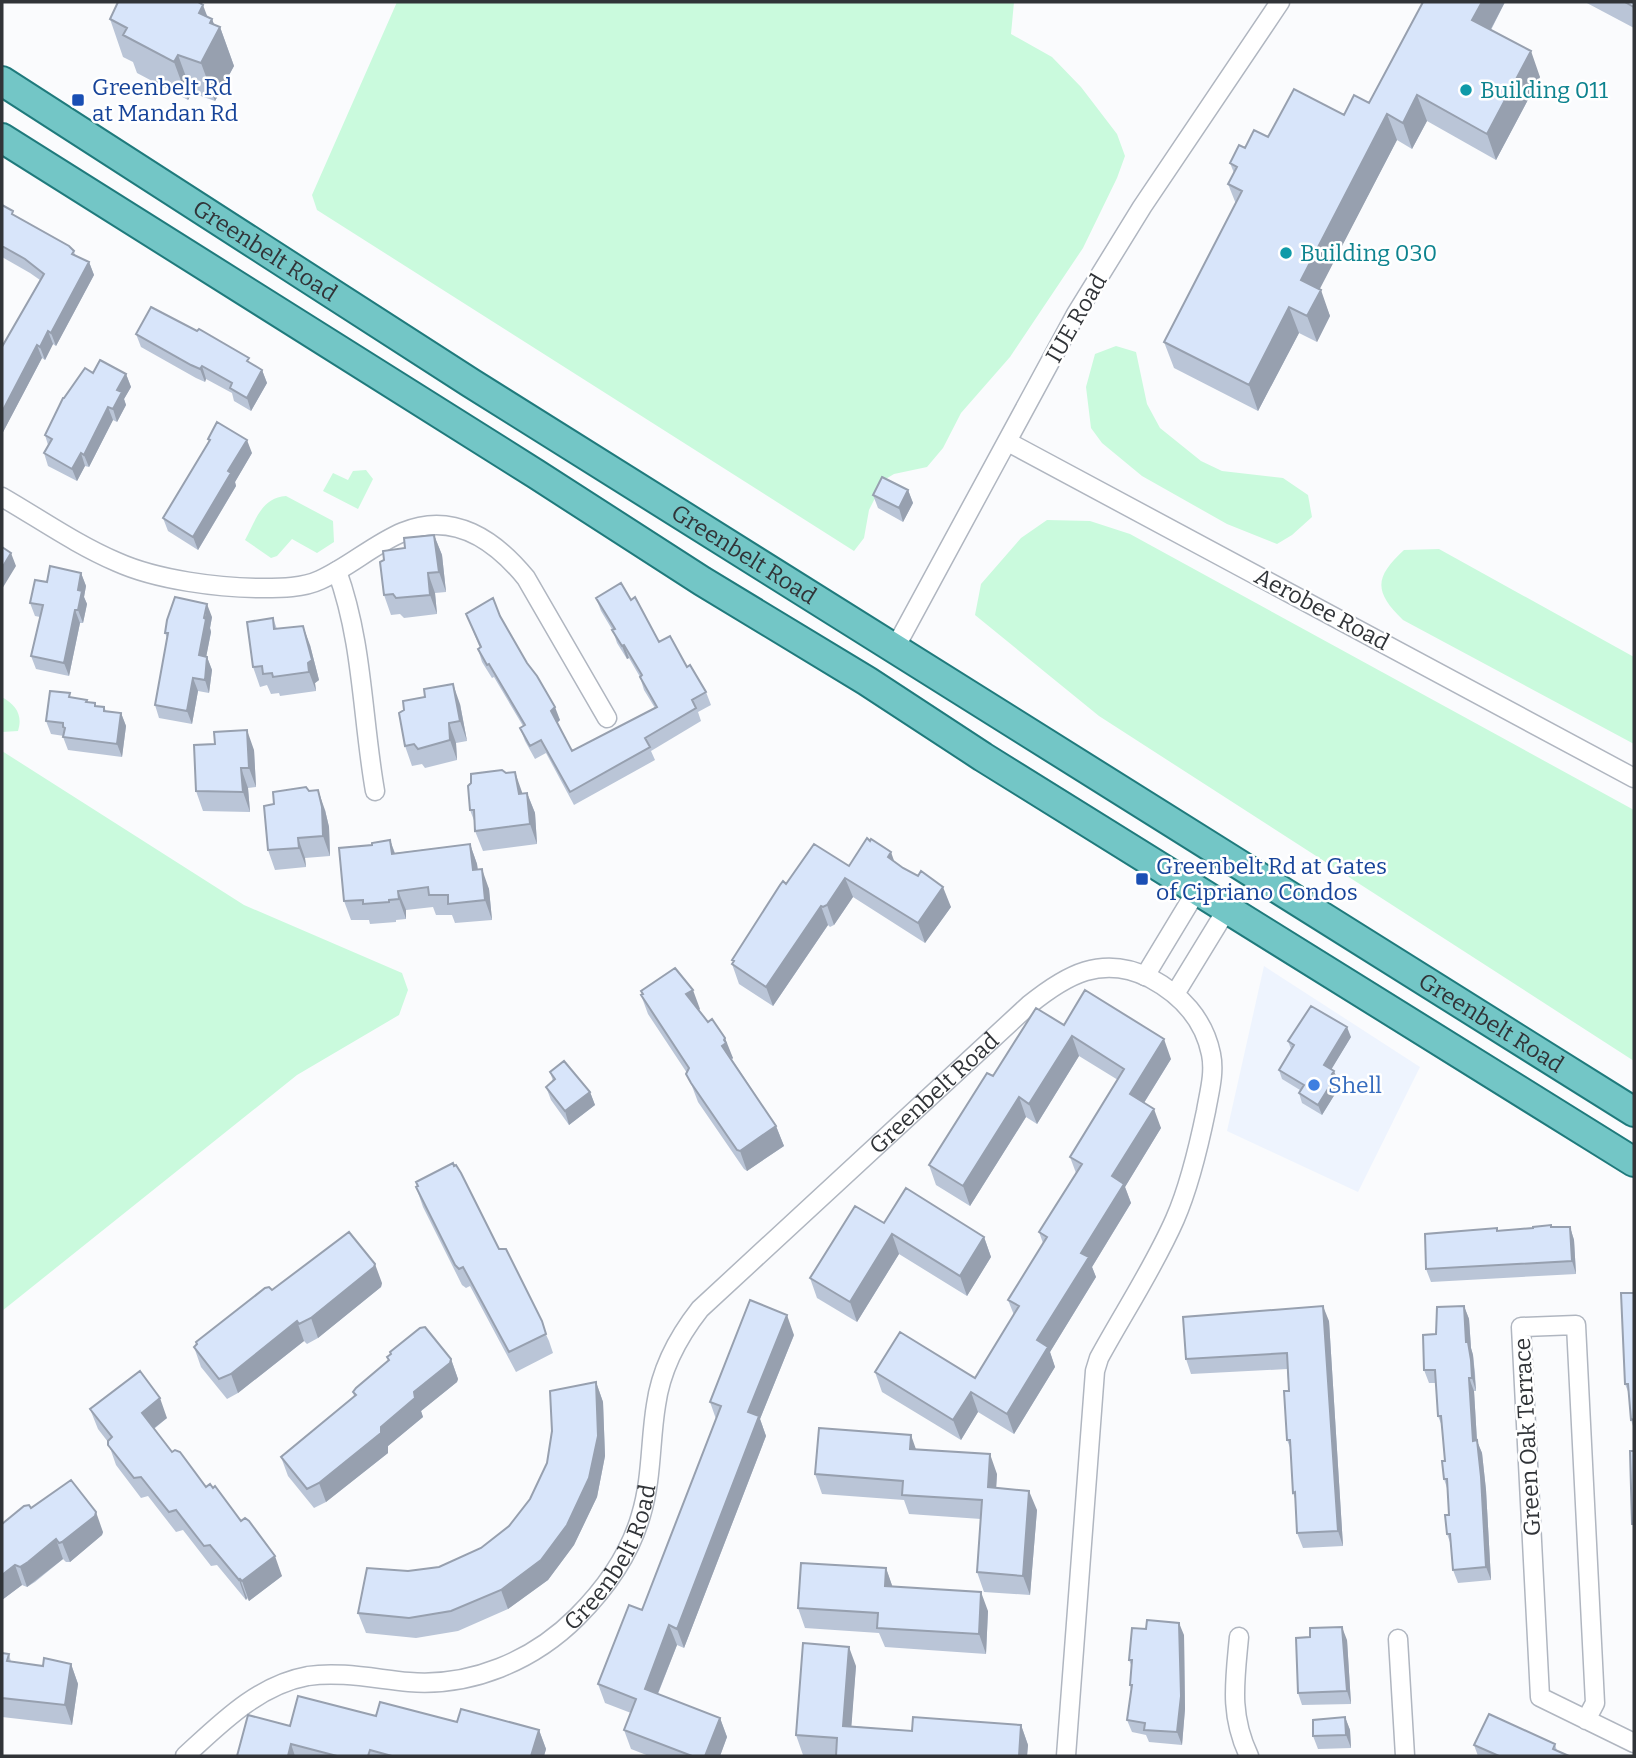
<svg xmlns="http://www.w3.org/2000/svg" width="1636" height="1758" viewBox="0 0 1636 1758" font-family="Bitter,serif">
<style>
.built{fill:#eef4fe}
.green{fill:#cafadd}
.lines{fill:none;stroke-linecap:round;stroke-linejoin:round}
.minor-casing{stroke:#b0b6c0;stroke-width:21}
.primary-casing{stroke:#1f7a7c;stroke-width:32}
.minor{stroke:#fff;stroke-width:18}
.primary{stroke:#73c6c6;stroke-width:28}
.wall{fill:#bac5d7}
.shaded-wall{fill:#97a0af}
.building{fill:#d8e5fa;stroke:#97a0af;stroke-width:2}
.culture-dot{fill:#0f9aa8;stroke:#fff;stroke-width:2.5}
.transit-dot{fill:#1a4fb4;stroke:#fff;stroke-width:2.5}
.shop-dot{fill:#3f7fe0;stroke:#fff;stroke-width:2.5}
.labels{text-anchor:middle;dominant-baseline:central;stroke-width:5;stroke-linejoin:round;paint-order:stroke}
.transit-label{font-size:23px;fill:#164399;stroke:#fff;text-anchor:start}
.culture-label{font-size:23px;fill:#0d838f;stroke:#fff;text-anchor:start}
.street-label{font-size:23px;fill:#313438;stroke:#fff}
.shop-label{font-size:23px;fill:#366cbe;stroke:#fff;text-anchor:start}
</style>
<rect width="100%" height="100%" fill="#fafbfd"/>
<path class="built" d="M1264 966 1420 1067 1358 1192 1227 1131Z"/>
<path class="green" d="M397 2H1014L1011 34 1052 57 1081 87 1117 134 1125 156 1117 178 1083 248 1010 357 961 413 943 448 927 467 894 474 884 480 869 510 864 538 854 551 317 210 312 195Z
M1116 346 1136 352 1147 404 1160 428 1201 461 1222 471 1283 478 1308 495 1312 517 1292 535 1277 544 1227 524 1142 476 1102 443 1091 428 1086 387 1095 354Z
M366 470 373 479 358 509 323 491 333 473 348 480 353 471Z
M286 496 333 521 334 542 317 553 292 539 277 556 271 558 245 540C256 520 261 498 286 496Z
M1047 520 1090 521 1130 534 1634 810V1061L1099 716 975 615 981 584 1021 538Z
M1439 549 1634 657V744L1403 620C1373 591 1375 577 1404 550Z
M2 697C16 705 23 715 18 731L2 732Z
M2 751 244 905 402 973 408 990 399 1015 297 1075 2 1311Z"/>
<g class="lines">
<g class="minor-casing">
<g id="minor">
<path d="M1008 442 1634 778"/>
<path d="M2 497C40 519 77 545 117 562 157 580 219 588 263 588 281 588 303 588 320 580 349 567 374 544 403 532 453 511 495 540 526 578L607 718"/>
<path d="M337 571C363 642 362 717 375 791"/>
<path d="M895 648 1076 314 1142 207 1280 2"/>
<path d="M1145 976 1197 890"/>
<path d="M1175 994 1227 909"/>
<path d="M1239 1637C1235 1681 1229 1714 1249 1756"/>
<path d="M1398 1639 1405 1756"/>
<path d="M1586 1720 1595 1703 1576 1325 1521 1327 1540 1697 1634 1743"/>
<path id="s1" d="M185 1756C221 1723 258 1685 308 1676 340 1671 376 1679 409 1682 471 1687 533 1661 577 1617 605 1589 630 1554 641 1515 652 1479 650 1441 656 1405 661 1369 678 1337 700 1309L1029 1005C1066 975 1102 954 1150 978 1180 994 1204 1019 1211 1054 1215 1073 1209 1093 1206 1111 1199 1145 1189 1187 1175 1219 1154 1267 1124 1312 1099 1358L1095 1371 1066 1756"/>
</g>
</g>
<g class="primary-casing">
<g id="primary">
<path id="s2" d="M2 81 471 383 1634 1112"/>
<path d="M2 138 536 474 702 581 867 681 983 757 1634 1162"/>
</g>
</g>
<use href="#minor" class="minor"/>
<use href="#primary" class="primary"/>
</g>
<path class="wall" d="M115 2H198L208 17 212 19 214 25 220 27 234 66 215 101 192 93 188 100 137 73 133 62 123 57 110 19 118 3Z
M1423 2H1505L1491 30 1540 77 1496 160 1427 121 1412 149 1397 140 1319 289 1330 316 1317 342 1299 333 1258 411 1174 368 1164 342 1236 204 1228 184 1234 173 1230 163 1245 148 1268 137 1344 115 1369 103Z
M1585 2H1634V28Z
M2 205 15 216 74 251 75 255 89 262 94 275 56 346 53 344 45 360 42 358 2 434V344L3 345 40 280 30 273 2 257Z
M136 334 250 363 262 370 267 383 251 411 234 401 232 393 206 379 205 382 196 378 141 347Z
M93 373 126 374 131 387 124 399 126 405 117 422 113 420 89 467 85 466 77 481 48 466 44 453 48 445 45 435 64 398Z
M208 439 252 453 235 482 236 486 198 550 168 531 163 518 209 442Z
M908 490 913 503 903 522 878 508 873 495Z
M434 535 442 555 446 592 435 593 437 614 404 618 400 614 391 615 384 595 405 548Z
M81 573 86 586 84 597 87 604 83 623H80L69 676 36 669 31 656 40 617 35 616 30 603 47 582Z
M596 598 631 600 659 642 687 667 706 692 711 705 698 712 701 721 651 751 655 760 574 805 546 753 535 759 525 741 520 728 523 726 494 677 492 678 482 662 478 649 480 648 466 614 500 616 560 720 557 723 572 751 655 708 644 690 640 677 629 658 627 659 617 643 613 631 601 611Z
M212 617 210 628 211 632 206 657H207L212 670 209 693 198 691 192 724 159 718 155 705 167 638 165 633Z
M273 618 277 629 310 645 319 680 315 683 316 691 280 696 279 693 271 694 267 685 260 687 253 667Z
M71 697 87 700 88 702 95 703 96 706 104 707 106 711 121 713 126 726 122 757 68 750 63 737 64 736 51 734 46 721Z
M460 704 467 741 456 743 457 760 425 768 422 764 412 766 405 746Z
M215 744 254 750 256 787 248 788 250 812 203 811 196 791Z
M527 793 535 813 537 844 483 851 475 831V823L470 810 522 794Z
M325 810 329 827 330 856 305 858 306 867 275 870 268 850Z
M390 840 395 853 470 844 477 864 478 870 489 889 492 920 455 923 452 915H436L433 907 406 910V919L396 920V922L370 924 369 920H351L344 901 372 845Z
M894 862 951 907 925 943 853 897 834 925 830 927 828 925 773 1006 739 984 732 964 733 962 732 960 786 884 849 866Z
M641 991 700 1009 699 1010 733 1058 732 1059 776 1126 784 1146 747 1171 744 1169 698 1102 687 1073 648 1014 641 995 642 994Z
M1064 1025 1171 1059 1144 1103 1161 1128 1125 1187 1131 1203 1092 1267 1096 1277 1050 1352 1055 1367 1014 1434 978 1412 961 1440 882 1392 875 1372 975 1378 1014 1315 1008 1300 1043 1243 1039 1232 1076 1173 1070 1157 1118 1080 1079 1056 1037 1124 1026 1117 970 1206 936 1185 929 1165 993 1076Z
M1351 1037 1331 1069 1335 1076 1340 1086 1322 1115 1302 1103 1299 1093 1300 1090 1282 1079 1279 1070 1291 1049 1288 1041Z
M550 1072 590 1092 595 1105 569 1125 551 1100 546 1087 553 1081Z
M416 1187 499 1249H506L549 1341 553 1353 516 1372 470 1286 466 1288 462 1285 423 1207Z
M884 1223 984 1237 991 1257 967 1296 899 1254 857 1322 817 1298 810 1278Z
M1570 1227 1574 1240 1576 1274 1431 1282 1426 1269 1498 1230Z
M382 1283 381 1287 318 1338 307 1344 304 1341 238 1393 227 1399 201 1367 194 1347 272 1290Z
M1634 1293V1429L1631 1420 1629 1394 1625 1384Z
M1464 1306 1469 1319 1471 1348 1473 1355 1475 1373 1476 1391H1474L1477 1441 1482 1453 1486 1490 1491 1580 1458 1583 1453 1570 1451 1545 1447 1534 1449 1515 1448 1491 1444 1479 1445 1461 1442 1426 1438 1416 1436 1383H1429L1424 1370 1436 1334Z
M1329 1321 1343 1546 1303 1548 1297 1533 1296 1501 1293 1493 1291 1450 1287 1440 1289 1391 1287 1369 1191 1374 1186 1359Z
M794 1335 760 1419 766 1436 684 1648 677 1645 658 1694 720 1718 727 1737 720 1756H649L631 1749 624 1730 631 1713 605 1703 598 1684 642 1610 716 1419 710 1402Z
M387 1357 451 1359 458 1379 457 1382 421 1411 423 1417 388 1446V1453L326 1502 314 1508 288 1476 281 1457 354 1396 353 1392 388 1361Z
M596 1382 603 1402 605 1456 597 1497 574 1545 548 1580 508 1609 458 1631 416 1638 366 1633 358 1613 408 1571 439 1567 481 1548 509 1526 530 1499Z
M90 1409 167 1418 154 1429 172 1452 206 1487 282 1576 249 1601 247 1598 246 1600 217 1565 211 1566 183 1530 176 1532 148 1496 141 1498 116 1465 108 1442 98 1429Z
M916 1449 997 1474 996 1488 1037 1510 1030 1595 984 1592 977 1572 981 1519 909 1514 904 1500 822 1494 815 1474Z
M31 1508 103 1532 102 1535 70 1562H66L63 1559 35 1582 27 1587 22 1585 2 1600Z
M886 1568 892 1586 988 1611 986 1654 885 1647 879 1633 805 1628 798 1608Z
M1184 1635 1185 1709 1182 1745 1149 1742 1146 1735 1132 1732 1127 1720 1131 1690 1130 1685 1132 1667 1129 1660Z
M1347 1640 1351 1704 1302 1705 1298 1693Z
M2 1653 9 1654 11 1662 43 1666 71 1664 78 1684 72 1725 2 1717Z
M856 1666 851 1726 912 1731 1021 1725 1028 1745 1027 1756H820L803 1755 796 1735Z
M376 1716 539 1730 546 1749 544 1756H237L290 1726Z
M1345 1717 1350 1730 1351 1748 1318 1749 1313 1736Z
M1555 1744 1557 1751 1569 1756H1478L1474 1745Z"/>
<path class="shaded-wall" d="M1482 2H1505L1482 46 1472 20Z
M203 5 215 37 210 23 212 19 217 32 220 27 234 66 215 101 201 63 199 13Z
M1531 51 1540 77 1496 160 1487 134Z
M178 55 192 93 188 100 174 62Z
M1417 95 1427 121 1412 149 1403 123Z
M1387 114 1397 140 1311 306 1301 280Z
M89 262 94 275 56 346 51 333Z
M1321 290 1330 316 1317 342 1307 316Z
M1289 307 1299 333 1258 411 1249 385Z
M48 331 53 344 45 360 40 347Z
M37 345 42 358 2 434V412Z
M202 366 206 379 205 382 200 369Z
M262 370 267 383 251 411 247 398Z
M126 374 131 387 124 399 126 405 117 422 113 409 117 390Z
M108 407 113 420 89 467 84 455Z
M247 440 252 453 235 482 236 486 198 550 193 537 228 471Z
M81 453 85 466 77 481 72 469Z
M908 490 913 503 903 522 899 508Z
M434 535 442 555 446 592 439 572Z
M11 553 16 566 2 589V568Z
M81 573 86 586 84 597 87 604 83 623 78 610V590Z
M428 573 435 593 437 614 430 595Z
M207 604 212 617 210 628 211 632 204 668 199 655Z
M75 610 80 623 69 676 64 663Z
M303 626 310 645 319 680 315 683 316 691 309 672Z
M624 645 629 658 627 659 622 646Z
M207 657 212 670 209 693 205 680Z
M193 678 198 691 192 724 187 711Z
M453 684 460 704 467 741 460 721Z
M555 707 560 720 556 724 551 711Z
M121 713 126 726 122 757 117 744Z
M449 723 456 743 457 760 450 740Z
M247 730 254 750 256 787 249 768Z
M241 768 248 788 250 812 243 792Z
M515 772 522 792 526 814 519 794Z
M318 790 325 810 329 827 330 856 323 836Z
M527 793 535 813 537 844 530 824Z
M298 838 305 858 306 867 299 848Z
M390 840 397 860 392 854Z
M470 844 477 864 480 890 473 870Z
M891 852 898 872 888 857Z
M482 869 489 889 492 920 485 900Z
M845 878 853 897 834 925 827 905Z
M943 887 951 907 925 943 918 923Z
M398 891 406 910V919L399 899Z
M821 906 828 925 773 1006 766 987Z
M693 990 700 1009 693 1014 686 994Z
M1347 1027 1351 1037 1328 1075 1324 1065Z
M1072 1036 1079 1056 1037 1124 1029 1104Z
M725 1038 733 1058 732 1059 722 1046 724 1040Z
M1164 1039 1171 1059 1137 1114 1130 1094Z
M1334 1071 1340 1086 1322 1115 1318 1105Z
M590 1092 595 1105 569 1125 565 1111Z
M1019 1097 1026 1117 970 1206 963 1186Z
M1154 1109 1161 1128 1125 1187 1131 1203 1092 1267 1096 1277 1050 1352 1055 1367 1014 1434 1007 1414 1037 1340 1081 1253 1112 1176Z
M776 1126 784 1146 747 1171 740 1151Z
M1570 1227 1574 1240 1576 1274 1572 1261Z
M892 1234 899 1254 857 1322 850 1302Z
M984 1237 991 1257 967 1296 960 1276Z
M375 1264 382 1283 381 1287 318 1338 311 1318Z
M1323 1306 1329 1321 1343 1546 1338 1531Z
M1464 1306 1469 1319 1471 1348 1473 1355 1476 1391 1472 1378 1466 1342Z
M787 1315 794 1335 760 1419 766 1436 684 1648 677 1629 748 1412Z
M297 1321 304 1341 238 1393 231 1374Z
M451 1359 458 1379 457 1382 421 1411 423 1417 388 1446V1453L326 1502 319 1483 381 1427 414 1392Z
M1469 1378 1474 1391 1477 1441 1482 1453 1486 1490 1491 1580 1486 1567 1473 1441Z
M596 1382 603 1402 605 1456 597 1497 574 1545 548 1580 508 1609 501 1590Z
M971 1392 978 1412 961 1440 953 1420Z
M160 1398 167 1418 149 1432 142 1413Z
M911 1435 918 1455 910 1449Z
M990 1454 997 1474 995 1507 988 1487Z
M1029 1491 1037 1510 1030 1595 1023 1576Z
M96 1512 103 1532 102 1535 70 1562 62 1542Z
M56 1539 63 1559 27 1587 20 1567Z
M275 1556 282 1576 249 1601 242 1581Z
M15 1565 22 1585 2 1600V1575Z
M886 1568 893 1588 885 1586Z
M240 1579 247 1598 246 1600 239 1580Z
M981 1592 988 1611 986 1654 979 1634Z
M1179 1623 1184 1635 1185 1709 1182 1745 1177 1732Z
M669 1625 677 1645 652 1708 645 1689Z
M1342 1627 1347 1640 1351 1704 1347 1691Z
M849 1647 856 1666 850 1745 843 1726Z
M71 1664 78 1684 72 1725 65 1705Z
M1345 1717 1350 1730 1351 1748 1346 1735Z
M720 1718 727 1737 720 1756H705Z
M1021 1725 1028 1745 1027 1756H1019Z
M539 1730 546 1749 544 1756H531Z
M291 1744 295 1756H288Z"/>
<path class="building" d="M118 2H198L203 5 199 13 212 19 210 23 220 27 201 63 178 55 174 62 123 35 127 28 110 19Z
M1423 2H1482L1472 20 1531 51 1487 134 1417 95 1403 123 1387 114 1301 280 1321 290 1307 316 1289 307 1249 385 1164 342 1242 191 1228 184 1237 167 1230 163 1239 145 1245 148 1254 130 1268 137 1294 89 1344 115 1354 95 1369 103Z
M1625 2H1634V7Z
M2 205 13 211 12 214 69 246 74 251 72 254 89 262 51 333 48 331 40 347 37 345 2 412V344L3 345 44 274 25 259 2 246Z
M151 307 197 331 199 329 249 358 247 361 262 370 247 398 230 388 232 383 202 366 200 369 191 365 136 334Z
M100 360 126 374 117 390 122 392 113 409 108 407 84 455 81 453 72 469 44 453 52 439 45 435 63 398H64L85 368 93 373Z
M217 422 247 440 228 471 231 473 193 537 163 518 210 440 208 439Z
M882 477 908 490 899 508 873 495Z
M434 535 439 572 428 573 430 595 396 598 393 594 384 595 380 562 384 560 383 551 405 548 404 538Z
M2 547 11 553 2 568Z
M50 566 81 573 78 590 82 591 78 610H75L64 663 31 656 43 605 30 603 35 580 47 582Z
M621 583 631 600 635 597 659 642 670 636 687 667 690 665 706 692 692 700 696 708 645 738 650 747 570 792 541 740 530 746 520 728 525 725 489 664 487 665 478 649 481 647 466 614 493 598 500 616 527 663 537 676 555 707 551 711 572 751 657 707 640 677 642 675 624 645 622 646 612 630 615 629 596 598Z
M175 597 207 604 204 618 206 619 199 655 207 657 205 680 193 678 187 711 155 705 168 633H165L167 620Z
M273 618 274 629 303 626 312 660 308 663 309 672 273 677 272 673 263 674 262 666 253 667 247 622Z
M453 684 460 721 449 723 450 740 418 749 414 744 405 746 399 713 404 710 403 701 425 697 424 689Z
M50 691 70 693 69 697 87 700 86 702 95 703V706L104 707V711L121 713 117 744 63 737 65 728 63 727V723L46 721Z
M247 730 249 768H241L243 792 196 791 194 745 215 744 214 732Z
M502 770 506 773 515 772 519 794 527 793 530 824 475 831 474 810H470L468 786 471 783V774Z
M306 787 309 791 318 790 322 807 323 836 298 838 299 848 268 850 264 806 274 804 273 792Z
M867 838 870 841 871 839 891 852 888 857 903 868 918 876 921 871 943 887 918 923 845 878 827 905 823 907 821 906 766 987 732 964 734 961 732 960 780 885 783 881 786 884 814 844 849 866Z
M390 840 392 854 470 844 473 870 482 869 485 900 448 904V895H429L428 887 398 891 399 899 389 900V902L363 904V900L344 901 339 848 372 845V843Z
M675 968 693 990 686 994 708 1022 712 1019 725 1038 724 1040 726 1043 722 1046 776 1126 740 1151 737 1150 691 1083 686 1074 689 1068 641 995 643 994 641 991Z
M1085 990 1164 1039 1130 1094 1154 1109 1112 1176 1124 1184 1081 1253 1089 1257 1037 1340 1048 1347 1007 1414 971 1392 953 1420 875 1372 900 1332 975 1378 1019 1306 1008 1300 1047 1237 1039 1232 1082 1164 1070 1157 1124 1069 1072 1036 1029 1104 1019 1097 963 1186 929 1165 987 1073 993 1076 1036 1008 1064 1025Z
M1311 1006 1347 1027 1324 1065 1334 1071 1332 1074 1336 1076 1318 1105 1299 1093 1304 1085 1279 1070 1294 1045 1288 1041Z
M564 1061 590 1092 565 1111 546 1087 555 1079 550 1072Z
M453 1163 454 1166 456 1165 461 1173 499 1249H506L542 1321 546 1334 509 1352 463 1267 459 1269 455 1265 416 1187 418 1186 416 1182Z
M906 1188 984 1237 960 1276 892 1234 850 1302 810 1278 855 1206 884 1223Z
M1551 1225V1227H1570L1572 1261 1426 1269 1425 1234 1497 1228V1231L1533 1228V1227Z
M349 1232 375 1264 374 1267 311 1318 299 1324 297 1321 231 1374 219 1379 194 1347 197 1344 196 1342 265 1288 269 1287 272 1290Z
M1621 1293H1634V1419L1631 1420 1628 1384H1625Z
M750 1300 787 1315 748 1412 759 1416 677 1629 669 1625 645 1689 720 1718 705 1756H692L624 1730 636 1699 598 1684 629 1605 642 1610 721 1406 710 1402Z
M1323 1306 1338 1531 1297 1533 1295 1492 1293 1493 1290 1440H1287L1284 1391H1289L1287 1353 1186 1359 1183 1317Z
M1464 1306 1466 1342H1468L1471 1360 1472 1378H1469L1473 1441 1477 1440 1481 1477 1486 1567 1453 1570 1450 1534H1447L1445 1515H1449L1447 1479H1444L1442 1461H1445L1441 1416H1438L1435 1370H1424L1423 1335 1436 1334 1437 1307Z
M425 1327 451 1359 450 1363 414 1392 415 1398 381 1427V1433L319 1483 307 1489 281 1457 356 1395 353 1392 356 1388 389 1360 387 1357 391 1354 390 1352 420 1328Z
M140 1371 160 1398 142 1413 172 1452 175 1450 180 1452 206 1487 210 1484 213 1488 215 1486 241 1521 245 1518 249 1521 275 1556 242 1581 240 1579 239 1580 210 1545 204 1546 176 1510 169 1512 141 1477 134 1478 108 1445V1441L112 1437 90 1409Z
M596 1382 598 1436 589 1478 567 1525 541 1560 501 1590 451 1611 409 1618 358 1613 367 1568 408 1571 439 1567 481 1548 509 1526 530 1499 547 1463 552 1431 550 1391Z
M819 1428 911 1435 910 1449 990 1454 988 1487 1029 1491 1023 1576 977 1572 982 1500 902 1495 903 1481 815 1474Z
M1630 1451H1634V1524H1632Z
M71 1480 96 1512 95 1516 62 1542 59 1543 56 1539 28 1562 20 1567 15 1565 2 1575V1524L24 1506 29 1505 31 1508Z
M801 1563 886 1568 885 1586 981 1592 979 1634 877 1628 878 1613 798 1608Z
M1147 1620 1179 1623 1181 1696 1177 1732 1144 1730 1145 1723 1127 1720 1132 1685H1130L1132 1660H1129L1132 1628 1146 1629Z
M1342 1627 1347 1691 1298 1693 1296 1638 1310 1637V1628Z
M803 1643 849 1647 843 1726 912 1731 913 1717 1021 1725 1019 1756H836L837 1738 796 1735Z
M2 1653 9 1654 7 1661 43 1666 44 1658 71 1664 65 1705 2 1698Z
M298 1696 376 1716 380 1702 457 1722 461 1709 539 1730 531 1756H392L370 1750 368 1756H337L291 1744 288 1756H237L248 1715 290 1726Z
M1489 1714 1555 1744 1553 1749 1569 1756H1499L1474 1745Z
M1345 1717 1346 1735 1313 1736V1720Z"/>
<g class="culture-dot">
<circle cx="1466" cy="90" r="7"/>
<circle cx="1286" cy="253" r="7"/>
</g>
<g class="transit-dot">
<rect x="71" y="93" width="14" height="14" rx="3.5"/>
<rect x="1135" y="872" width="14" height="14" rx="3.5"/>
</g>
<circle class="shop-dot" cx="1314" cy="1085" r="7"/>
<g class="labels">
<g class="transit-label">
<text x="92" y="87">Greenbelt Rd<tspan x="92" dy="26">at Mandan Rd</tspan></text>
<text x="1156" y="866">Greenbelt Rd at Gates<tspan x="1156" dy="26">of Cipriano Condos</tspan></text>
</g>
<g class="culture-label">
<text x="1480" y="90">Building 011</text>
<text x="1300" y="253">Building 030</text>
</g>
<g class="street-label">
<text stroke="none"><textPath href="#s2" startOffset="313">Greenbelt Road</textPath></text>
<text transform="translate(1076 318) rotate(-60)">IUE Road</text>
<text stroke="none"><textPath href="#s2" startOffset="880">Greenbelt Road</textPath></text>
<text transform="translate(1322 609) rotate(28)">Aerobee Road</text>
<text stroke="none"><textPath href="#s2" startOffset="1762">Greenbelt Road</textPath></text>
<text stroke="none"><textPath href="#s1" startOffset="1094">Greenbelt Road</textPath></text>
<text transform="translate(1527 1437) rotate(-93)">Green Oak Terrace</text>
<text stroke="none"><textPath href="#s1" startOffset="506">Greenbelt Road</textPath></text>
</g>
<g class="shop-label">
<text x="1328" y="1085">Shell</text>
</g>
</g>
<rect width="1636" height="1758" fill="none" stroke="#313438" stroke-width="7"/>
</svg>
